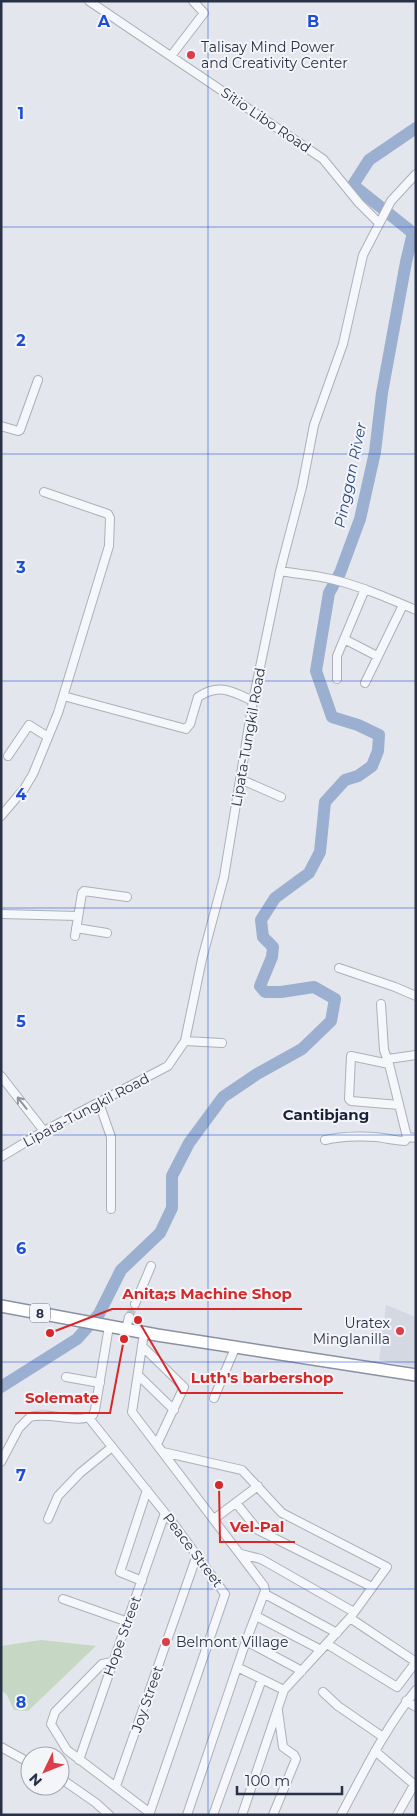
<svg xmlns="http://www.w3.org/2000/svg" width="417" height="1816" viewBox="0 0 417 1816" font-family="Montserrat,sans-serif">
<style>
.built{fill:#d4d8e2}
.green{fill:#c6d7c3}
.lines{fill:none;stroke-linecap:round;stroke-linejoin:round}
.river{stroke:#9bafd0;stroke-width:12}
.minor-tunnel{stroke:#bec2cb;stroke-width:8;stroke-dasharray:8 4;stroke-linecap:butt}
.minor-casing{stroke:#abb0ba;stroke-width:10}
.highway-casing{stroke:#8991a5;stroke-width:14}
.minor{stroke:#f6f7fa;stroke-width:8}
.highway{stroke:#fff;stroke-width:11}
.oneway{stroke:#9094a0}
.grid{fill:none;stroke:#1d4ed8;stroke-width:1;stroke-opacity:0.55}
.poi-dot{fill:#dc3d46;stroke:#f3f5f9;stroke-width:2}
.labels{text-anchor:middle;dominant-baseline:central;stroke-width:4;stroke-linejoin:round;paint-order:stroke}
.shield{fill:#f3f5f9;stroke:#666c7c;stroke-width:1}
.shield-label{font-size:12px;font-weight:bold;fill:#293147}
.poi-label{font-size:14px;fill:#293147;stroke:#f3f5f9;text-anchor:start}
.street-label{font-size:14px;fill:#293147;stroke:#f3f5f9}
.water-label{font-size:15px;font-style:italic;fill:#2e4b7f;stroke:#f3f5f9}
.neighbourhood-label{font-size:15px;font-weight:bold;fill:#1b2238;stroke:#f3f5f9}
.grid-label{font-size:16px;text-anchor:middle;font-weight:bold;fill:#1d4ed8;stroke:#f3f5f9;stroke-width:4;stroke-linejoin:round;paint-order:stroke}
.leader{fill:none;stroke:#d62828;stroke-width:2}
.callout-dot{fill:#d62828;stroke:#f3f5f9;stroke-width:2}
.callout-label{font-size:15px;text-anchor:middle;font-weight:bold;fill:#d62828;stroke:#f3f5f9;stroke-width:4;stroke-linejoin:round;paint-order:stroke}
</style>
<rect width="100%" height="100%" fill="#e3e6ec"/>
<path class="built" d="M386 1305 416 1317V1367L379 1360Z"/>
<path class="green" d="M41 1640 96 1646 28 1711 14 1710 7 1695 1 1690V1646Z"/>
<g class="lines">
<path class="river" d="M1 1387 77 1339 99 1314 121 1270 160 1233 172 1208V1176L189 1143 223 1097 257 1074 302 1049 331 1021 335 999 314 987 281 992H265L260 986 272 957 273 947 263 937 261 920 275 898 309 873 320 852 325 802 345 780 358 776 372 766 378 751 379 735 358 725 332 717 316 671 329 593 340 573 360 519 375 452 382 393 406 262 413 233 353 185 369 160 416 128"/>
<path class="minor-tunnel" d="M129 1317 135 1304"/>
<g class="minor-casing">
<path id="minor" d="M89 1 323 159 359 203 379 223
M171 56 204 13 193 1
M1 426 18 431 20 430 38 380
M280 571C297 574 314 575 331 579 360 586 388 598 416 610
M344 639 377 656
M337 679V656L365 589
M365 683 403 605
M67 697 186 729 190 724 198 697C219 683 232 691 253 701
M8 756 29 725 48 737
M240 779 281 797
M1 816 24 789 33 774 58 713 109 546 110 518 108 514 44 492
M1 914 78 916
M76 928 107 933
M75 936 82 893 84 891 127 897
M339 968 395 987 416 996
M381 1004 384 1050 389 1064 407 1137
M185 1041 222 1043
M388 1059 416 1055
M389 1064 351 1056 349 1099 351 1101 399 1105
M1 1076 44 1131
M99 1103 111 1137V1209
M325 1140C343 1136 371 1135 389 1139 395 1140 399 1141 405 1141L407 1137 416 1138
M1 1157 44 1131 168 1066 185 1041 202 959 224 877 253 701 280 571 302 487 314 425 343 344 363 255 391 201 416 174
M135 1304 151 1266
M126 1329 129 1317
M144 1333 132 1412 264 1586 265 1591 246 1641 187 1815
M142 1346 184 1387 157 1444
M138 1375 174 1410
M66 1377 100 1383
M214 1398 235 1348
M89 1418 173 1523 225 1594 149 1815
M163 1452 242 1470 282 1513 387 1567 350 1618 284 1690 242 1815
M1 1462 19 1428 30 1417C49 1411 78 1425 93 1415L95 1410 109 1326
M236 1503 258 1530 372 1587
M48 1519 58 1496 80 1473 112 1447
M214 1519 258 1486
M241 1554 261 1559 354 1612
M142 1581 120 1572 147 1490
M265 1594 337 1633
M63 1599 128 1622
M256 1616 321 1650
M350 1618 416 1662
M246 1641 302 1671
M327 1644 397 1687 416 1662
M112 1662 102 1664 55 1712 51 1724 67 1750 150 1813
M237 1667 284 1690
M323 1692 338 1706 383 1737
M406 1701 416 1707
M1 1747 30 1763
M375 1751 416 1786
M79 1760 165 1513
M60 1778 96 1803 109 1815
M116 1786 197 1555
M213 1815 262 1679
M273 1815 296 1759 294 1755 283 1747 278 1711
M341 1815C364 1772 385 1728 416 1690
M397 1815 414 1785"/>
</g>
<g class="highway-casing">
<path id="highway" d="M1 1306 157 1335 416 1375"/>
</g>
<use href="#minor" class="minor"/>
<use href="#highway" class="highway"/>
</g>
<defs><path id="oneway-shaft" d="M-6 0H5M1.5-3L5.5 0L1.5 3" fill="none" stroke-width="1.6" stroke-linecap="round" stroke-linejoin="round" transform="scale(1.25)"/></defs>
<use class="oneway" href="#oneway-shaft" transform="translate(22 1103) rotate(-128)"/>
<path class="grid" d="M208 1V1815M1 227H416M1 454H416M1 681H416M1 908H416M1 1135H416M1 1362H416M1 1589H416"/>
<g class="poi-dot">
<circle cx="191" cy="55" r="5"/>
<circle cx="400" cy="1331" r="5"/>
<circle cx="166" cy="1642" r="5"/>
</g>
<g class="labels">
<rect class="shield" x="30" y="1303.5" width="20" height="19" rx="4"/>
<g class="shield-label">
<text x="40" y="1313">8</text>
</g>
<g class="poi-label">
<text x="201" y="47">Talisay Mind Power<tspan x="201" dy="16">and Creativity Center</tspan></text>
<text x="390" y="1323" text-anchor="end">Uratex<tspan x="390" dy="16">Minglanilla</tspan></text>
<text x="176" y="1642">Belmont Village</text>
</g>
<g class="street-label">
<text transform="translate(266 120) rotate(34)">Sitio Libo Road</text>
<text transform="translate(248 737) rotate(-80)">Lipata-Tungkil Road</text>
<text transform="translate(86 1110) rotate(-28)">Lipata-Tungkil Road</text>
<text transform="translate(193 1550) rotate(53)">Peace Street</text>
<text transform="translate(122 1636) rotate(-70)">Hope Street</text>
<text transform="translate(147 1699) rotate(-71)">Joy Street</text>
</g>
<g class="water-label">
<text transform="translate(350 475) rotate(-78)">Pinggan River</text>
</g>
<g class="neighbourhood-label">
<text x="326" y="1114">Cantibjang</text>
</g>
</g>
<g class="grid-label">
<text x="104" y="27">A</text>
<text x="313" y="27">B</text>
<text x="21" y="119">1</text>
<text x="21" y="346">2</text>
<text x="21" y="573">3</text>
<text x="21" y="800">4</text>
<text x="21" y="1027">5</text>
<text x="21" y="1254">6</text>
<text x="21" y="1481">7</text>
<text x="21" y="1708">8</text>
</g>
<path class="leader" d="M50 1333L112 1309H302M138 1320L181 1393H343M124 1339L110 1413H15M219 1485L220 1542H295"/>
<g class="callout-dot">
<circle cx="50" cy="1333" r="5"/>
<circle cx="138" cy="1320" r="5"/>
<circle cx="124" cy="1339" r="5"/>
<circle cx="219" cy="1485" r="5"/>
</g>
<g class="callout-label">
<text x="207" y="1299">Anita;s Machine Shop</text>
<text x="262" y="1383">Luth's barbershop</text>
<text x="62" y="1403">Solemate</text>
<text x="257" y="1532">Vel-Pal</text>
</g>
<rect width="417" height="1816" fill="none" stroke="#293147" stroke-width="5"/>
<g transform="translate(45 1771) rotate(227)"><circle r="24" fill="#f3f5f9" stroke="#a2a7b2"/>
<path d="M0-4L9 19L0 12L-9 19Z" fill="#dc3d46"/>
<text y="-8" font-size="14" font-weight="bold" text-anchor="middle" fill="#293147">N</text>
</g>
<path d="M237 1786v8h105v-8" fill="none" stroke="#293147" stroke-width="2.5"/>
<text x="245" y="1786" font-size="15" fill="#293147" stroke="#f3f5f9" stroke-width="4" paint-order="stroke">100 m</text>
</svg>
